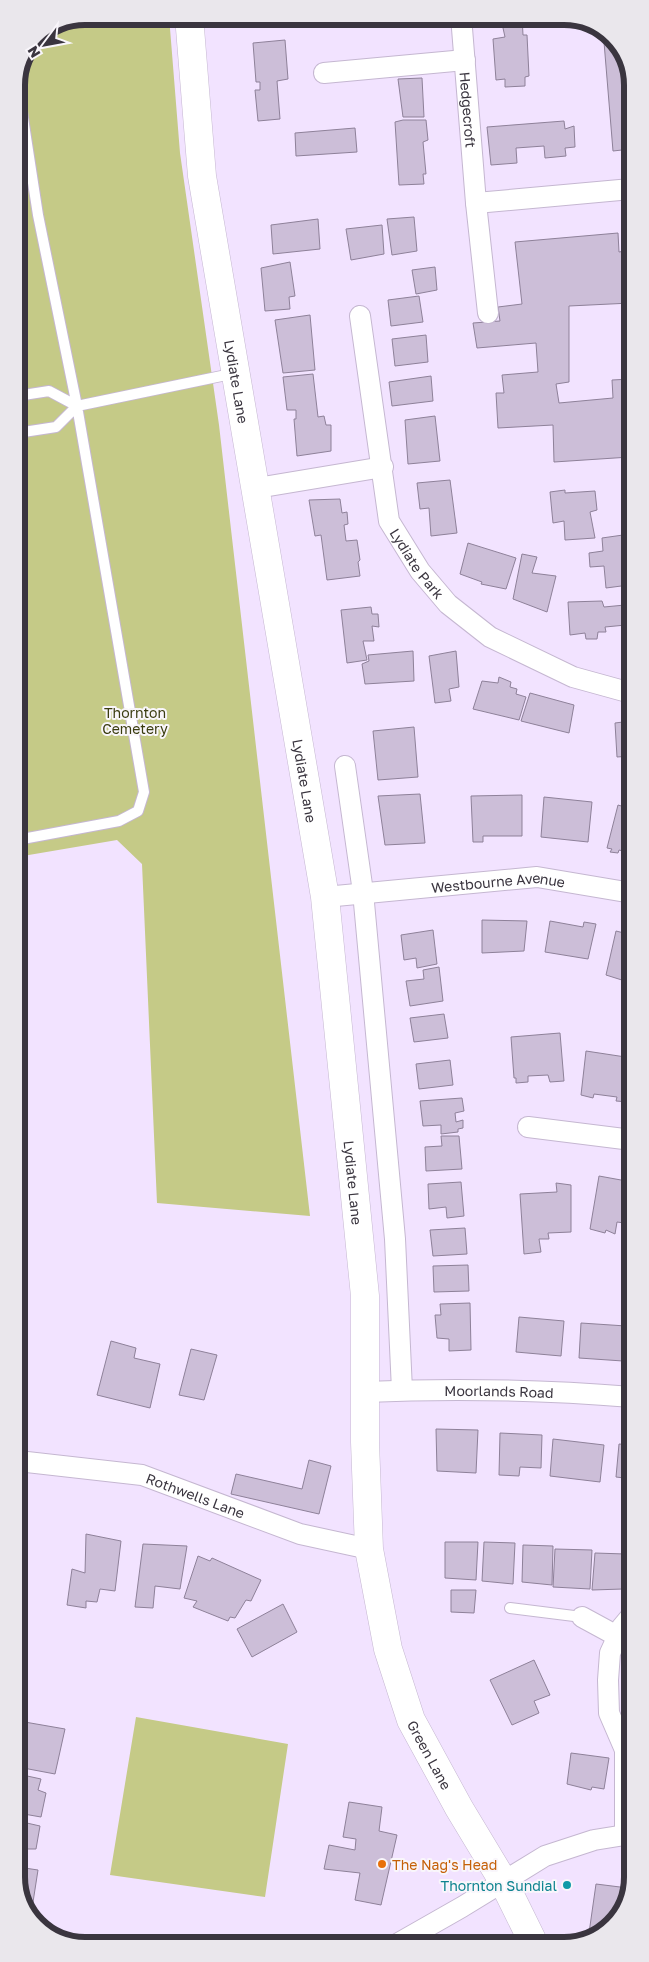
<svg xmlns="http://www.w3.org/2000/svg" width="649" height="1962" viewBox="0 0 649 1962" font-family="'Golos Text',sans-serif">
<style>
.green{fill:#c5ca87}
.building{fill:#ccbed8;stroke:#8e8199}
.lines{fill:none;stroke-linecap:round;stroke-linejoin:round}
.lane-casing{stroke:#c5b7d1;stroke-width:12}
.street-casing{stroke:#c5b7d1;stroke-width:22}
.secondary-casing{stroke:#c5b7d1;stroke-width:29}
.lane{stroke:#fff;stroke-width:10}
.street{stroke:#fff;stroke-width:20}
.secondary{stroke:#fff;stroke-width:28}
.food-dot{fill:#e8710a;stroke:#f9f6fb;stroke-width:2}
.culture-dot{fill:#0f9aa8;stroke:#f9f6fb;stroke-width:2}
.labels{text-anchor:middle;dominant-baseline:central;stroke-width:4;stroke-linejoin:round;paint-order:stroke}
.street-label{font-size:14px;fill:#3a353f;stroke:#f9f6fb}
.park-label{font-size:14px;fill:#3a3c0f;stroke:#f9f6fb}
.food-label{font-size:14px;fill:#c56008;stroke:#f9f6fb;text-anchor:start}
.culture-label{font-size:14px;fill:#0d838f;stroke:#f9f6fb;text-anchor:end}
.rim{fill:none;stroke:#3a353f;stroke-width:6}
</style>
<rect width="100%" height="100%" fill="#f2e3ff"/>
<path class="green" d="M85 16H169L180 153 219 425 310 1216 157 1203 142 864 117 840 17 857 16 81 37 36Z
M136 1717 288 1744 265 1897 110 1875Z"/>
<path class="building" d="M372 16H439V19L405 22V26L385 27 383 24 373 25Z
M489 16H522L523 35H527L529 76 525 77V86L505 87V79L496 80 493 39 505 37 501 19H490Z
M603 30 609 33 630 67 631 149 613 151Z
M285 40 288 79 277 81 280 119 258 121 255 90H260V82H256L253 43Z
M422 78 424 117H403L398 79Z
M403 120H426L428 140 423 142 426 174H423L424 184 399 185 395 122Z
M564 121 565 129 574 126 575 147 565 148 566 156 545 158 544 146 516 148 517 163 491 165 487 127Z
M355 128 357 152 296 156 295 133Z
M414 217 417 251 392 255 387 219Z
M318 219 320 249 273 254 271 225Z
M382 225 384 254 351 260 346 229Z
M618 233 619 252 631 250V303L569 306V382L556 384 559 403 613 398 612 380 631 379 630 457 554 462 553 425 498 428 496 393H504L502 375 538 372 536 343 477 348 473 323 500 321 498 307 522 304 515 242Z
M290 262 295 296 289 297 290 309 265 311 261 268Z
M435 267 437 290 416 294 412 270Z
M419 296 423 322 391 326 388 300Z
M310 315 315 370 283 373 275 320Z
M426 335 428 362 395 366 392 339Z
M313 374 318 417 324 416 326 425H331V451L297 456 294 419H296V410H287L283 377Z
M431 376 433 401 392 406 389 382Z
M435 416 440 461 408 464 405 420Z
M450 480 457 533 431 536 429 508 420 509 417 483Z
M565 490V493L595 491 597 510 590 512 595 538 565 540 564 521 553 523 550 492Z
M340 499 342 513 347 512 348 524 344 525 346 541 357 540 360 560 358 562 360 576 327 580 321 535 315 536 309 500Z
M623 535 624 551 631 550V576H629V585L606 588 604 566 590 567 589 553 603 551 602 538Z
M468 543 516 558 506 589 481 584 482 582 460 574Z
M522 554 537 557 532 573 556 576 547 612 513 599Z
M602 601 604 607 625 605 626 625 605 627 606 632H598L597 639H586L585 633 570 635 568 602Z
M371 607 372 614H378L379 627 372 626 374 641H363L367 660 347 663 341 610Z
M631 630V661H627L626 631Z
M413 651 414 681 365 684 362 664 369 661 368 655Z
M456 651 459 687 449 689 451 701 435 703 429 656Z
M499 677 511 682 510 687 517 689 516 694 526 697 519 720 473 709 482 681 498 683Z
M530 693 574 705 569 733 521 721Z
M631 721V756L617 757 615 723Z
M414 727 418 777 378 780 373 731Z
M420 794 425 843 385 845 378 796Z
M522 795V836H483V842H473L471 796Z
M544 797 592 802 588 842 541 837Z
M618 805 631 809V853L619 850 618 853 610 852 612 849 607 848Z
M482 920 527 921 524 951 482 953Z
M550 921 583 927 584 922 596 924 588 959 545 952Z
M433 930 437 964 417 968 416 958 404 960 401 935Z
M616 931 632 935V971L629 970 625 981 606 975Z
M439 967 443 1001 410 1006 406 981 424 979 423 970Z
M444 1014 448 1038 414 1042 410 1018Z
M560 1033 564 1081 550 1082 548 1075 528 1076V1082L516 1083V1078H514L511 1037Z
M586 1051 632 1058 629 1102 616 1101 617 1097 594 1094 593 1098 581 1095Z
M450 1060 453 1085 419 1089 416 1064Z
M462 1098 464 1111 455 1113 456 1122 463 1120V1128L458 1129V1132L441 1134V1125L423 1126 420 1101Z
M441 1136H459L462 1169 426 1171 425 1147 442 1146Z
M599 1176 632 1182V1224L617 1222 615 1234 606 1230 605 1233 590 1229Z
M461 1182 464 1216 447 1218 446 1207 429 1209 428 1184Z
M556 1183 571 1185V1232L548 1233 549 1239H539L541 1252 524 1254 520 1194 557 1192Z
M465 1228 467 1254 433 1256 430 1230Z
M468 1265 469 1291 434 1292 433 1266Z
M470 1303 471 1350 449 1351V1339L437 1338 435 1315H441L440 1304Z
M519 1317 564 1321 561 1356 516 1352Z
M581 1323 626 1326 623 1361 579 1358Z
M111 1341 136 1348 134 1358 160 1364 150 1408 97 1395Z
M191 1349 217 1355 204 1400 179 1395Z
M436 1429 478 1430 476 1473 437 1471Z
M500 1433 542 1435 541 1468 520 1467 519 1476 499 1475Z
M553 1439 604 1445 600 1482 550 1476Z
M619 1444 632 1445V1479L616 1477Z
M309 1460 331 1466 319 1514 231 1494 236 1474 302 1489Z
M86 1534 121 1541 115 1591 100 1589 97 1602 86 1601V1608L67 1605 72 1569 85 1573Z
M445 1542H478L476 1580 445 1578Z
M484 1542 515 1543 513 1584 482 1581Z
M143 1544 187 1546 180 1589 155 1586 153 1608 135 1607Z
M523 1545 553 1546 552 1585 522 1582Z
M555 1549 592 1550 590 1589 553 1587Z
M595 1553 625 1554 623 1589 592 1590Z
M198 1556 210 1561 212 1558 261 1580 251 1601 246 1600 235 1618 230 1617 228 1621 193 1607 197 1601 184 1598Z
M451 1590H476L474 1613 451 1612Z
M283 1604 297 1632 252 1657 237 1629Z
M534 1660 550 1695 534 1701 539 1713 512 1725 490 1680Z
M19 1721 65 1729 55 1774 18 1767Z
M571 1753 609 1758 604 1789 592 1787 591 1790 567 1784Z
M18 1774 41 1779 38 1790 46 1793 41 1817 18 1813Z
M349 1802 382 1807 379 1831 397 1835 381 1905 355 1900 360 1873 324 1869 329 1845 355 1850 356 1839 343 1837Z
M18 1821 40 1826 36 1849H25L26 1862 18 1860Z
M18 1867 38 1870 31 1915 19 1895Z
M596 1884 628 1888 627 1894 622 1907H621L618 1919 588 1940Z"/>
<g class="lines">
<g class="lane-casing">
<path id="lane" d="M17 79 38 215 77 406 144 792 138 811 119 821 17 840
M17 396 49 391 77 406
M17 433 56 427 77 406 236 373
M510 1608 582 1617"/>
</g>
<g class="street-casing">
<g id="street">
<path id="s1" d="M461 16 476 203 488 313"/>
<path d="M324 73 465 60"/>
<path d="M476 203 631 189"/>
<path id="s2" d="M360 316 389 521 420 571 448 604 490 637 573 677 631 693"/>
<path d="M257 488 383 467"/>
<path d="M345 766 363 892 395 1239 402 1390"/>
<path id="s3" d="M325 897 537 877 632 893"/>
<path d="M528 1127 632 1140"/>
<path id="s4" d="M365 1392C454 1388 544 1390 632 1397"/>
<path id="s5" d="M18 1461 142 1475 300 1534 369 1549"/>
<path d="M582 1617 617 1636"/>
<path d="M625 1835V1750L609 1713 608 1680 610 1653 622 1627 632 1615"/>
<path d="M397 1944 462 1907 545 1856 594 1840 625 1835H633"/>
</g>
</g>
<g class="secondary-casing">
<g id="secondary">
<path id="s6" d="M189 16 202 176 325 897 365 1296V1442L369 1549 388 1649 411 1720 459 1808 503 1881 534 1944"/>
</g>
</g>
<use href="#lane" class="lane"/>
<use href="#street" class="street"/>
<use href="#secondary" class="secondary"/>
</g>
<circle class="food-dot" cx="382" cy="1864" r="5"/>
<circle class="culture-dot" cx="567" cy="1885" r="5"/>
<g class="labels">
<g class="street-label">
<text stroke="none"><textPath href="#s1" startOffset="94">Hedgecroft</textPath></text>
<text stroke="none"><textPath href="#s6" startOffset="369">Lydiate Lane</textPath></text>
<text stroke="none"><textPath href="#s2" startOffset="258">Lydiate Park</textPath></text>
<text stroke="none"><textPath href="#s6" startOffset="774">Lydiate Lane</textPath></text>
<text stroke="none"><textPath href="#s3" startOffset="174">Westbourne Avenue</textPath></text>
<text stroke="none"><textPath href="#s6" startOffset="1179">Lydiate Lane</textPath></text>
<text stroke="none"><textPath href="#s4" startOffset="134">Moorlands Road</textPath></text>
<text stroke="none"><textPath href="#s5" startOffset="182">Rothwells Lane</textPath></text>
<text stroke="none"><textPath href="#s6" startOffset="1762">Green Lane</textPath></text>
</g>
<g class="park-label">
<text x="135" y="712">Thornton<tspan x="135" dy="16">Cemetery</tspan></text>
</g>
<g class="food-label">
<text x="392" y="1864">The Nag's Head</text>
</g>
<g class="culture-label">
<text x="557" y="1885">Thornton Sundial</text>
</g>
</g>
<path d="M0 0H649V1962H0ZM85 25H564A60 60 0 0 1 624 85V1877A60 60 0 0 1 564 1937H85A60 60 0 0 1 25 1877V85A60 60 0 0 1 85 25Z" fill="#eae7ec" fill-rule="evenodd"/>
<path class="rim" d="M85 25H564A60 60 0 0 1 624 85V1877A60 60 0 0 1 564 1937H85A60 60 0 0 1 25 1877V85A60 60 0 0 1 85 25Z"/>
<g transform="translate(45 45) rotate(238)" stroke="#f9f6fb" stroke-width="4" paint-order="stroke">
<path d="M0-4L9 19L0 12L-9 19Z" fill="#3a353f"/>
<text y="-8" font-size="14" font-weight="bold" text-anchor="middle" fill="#3a353f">N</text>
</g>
</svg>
